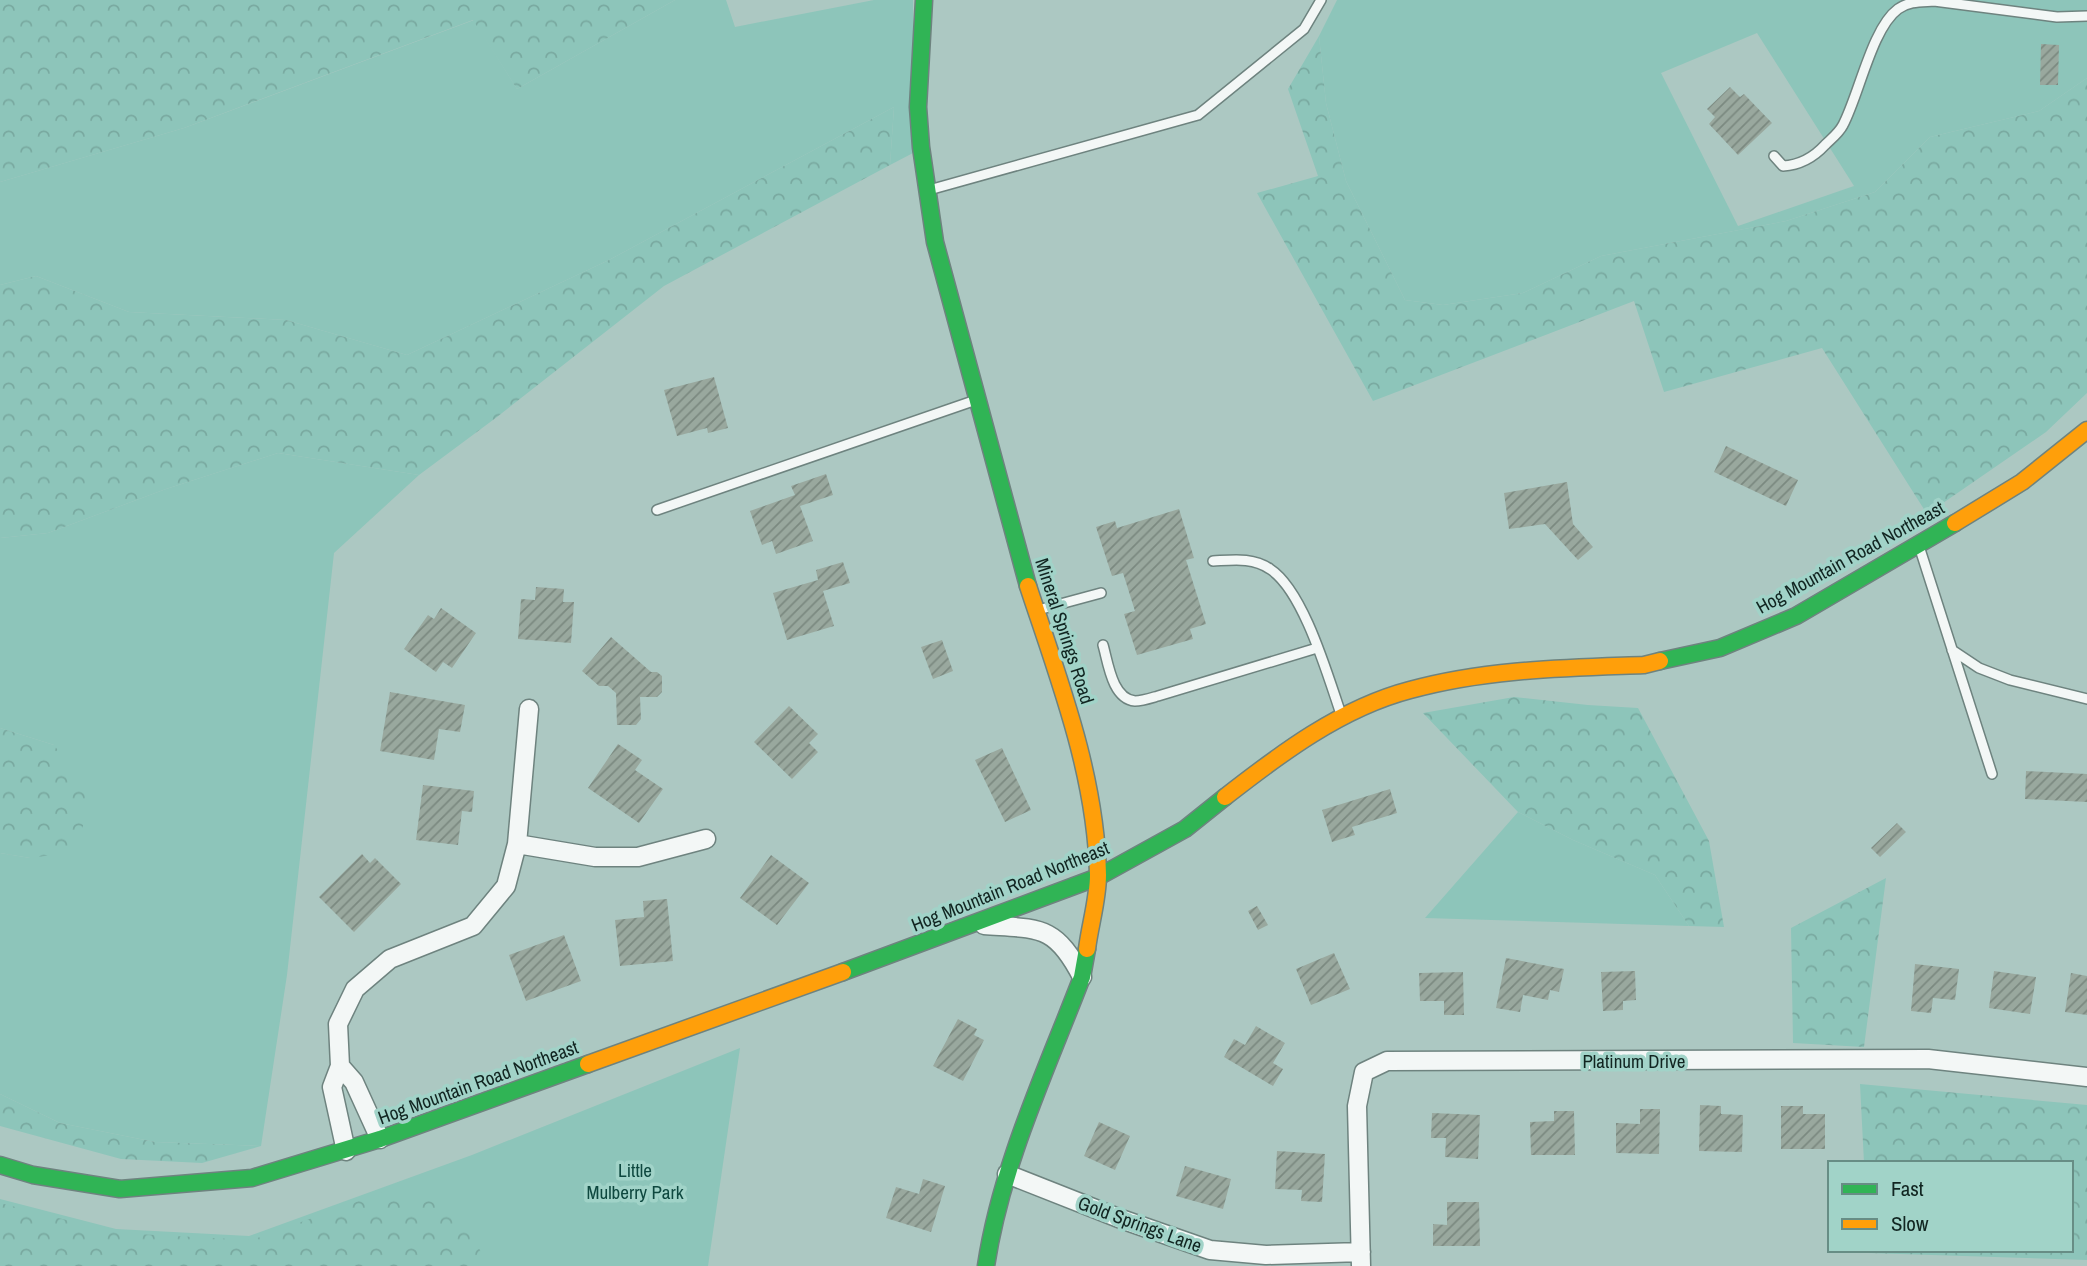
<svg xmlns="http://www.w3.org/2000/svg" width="2087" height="1266" viewBox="0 0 2087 1266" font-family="'Archivo Narrow',sans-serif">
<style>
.green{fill:#8dc5ba;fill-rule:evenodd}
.forest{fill:url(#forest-crowns)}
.building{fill:url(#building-hatch)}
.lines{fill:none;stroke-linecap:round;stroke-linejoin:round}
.lane-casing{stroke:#6e837f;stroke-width:12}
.street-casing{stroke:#6e837f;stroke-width:21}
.fast-casing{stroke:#6e837f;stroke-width:19}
.slow-casing{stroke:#6e837f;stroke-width:19}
.lane{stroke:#f3f7f6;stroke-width:9}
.street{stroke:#f3f7f6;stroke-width:18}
.fast{stroke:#30b455;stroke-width:16}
.slow{stroke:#ff9f0a;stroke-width:16}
.labels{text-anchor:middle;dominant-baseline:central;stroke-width:7;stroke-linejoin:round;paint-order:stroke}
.street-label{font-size:19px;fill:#112521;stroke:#a1d3c8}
.park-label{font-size:19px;fill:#0e483f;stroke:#a1d3c8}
</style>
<defs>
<pattern id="forest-crowns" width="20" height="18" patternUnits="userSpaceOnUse" patternTransform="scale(1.75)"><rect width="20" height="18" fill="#8dc5ba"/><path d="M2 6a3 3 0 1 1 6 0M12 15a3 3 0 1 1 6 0" fill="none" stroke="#79a9a0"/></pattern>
<pattern id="building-hatch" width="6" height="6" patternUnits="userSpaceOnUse" patternTransform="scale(1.75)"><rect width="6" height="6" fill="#99a89e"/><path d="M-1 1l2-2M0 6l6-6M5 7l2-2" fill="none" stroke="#7b8980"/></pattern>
</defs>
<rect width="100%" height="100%" fill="#acc8c2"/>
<path class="green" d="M675 0H726L735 27 874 0H913V153L890 165 894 107 609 260 407 355 286 320 129 312 36 276 0 285V182L184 128 474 20 517 89Z
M1337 0H2087V78L2039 111 1930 137 1875 192 1786 221 1601 256 1523 293 1443 305 1405 300 1346 181 1326 103 1319 36ZM1757 33 1854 186 1738 226 1661 73Z
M278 453 419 475 334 553 287 975 261 1146 155 1142 60 1123 0 1094V853L30 858 54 745 0 728V538L48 533 166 489Z
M1518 812 1573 840 1655 875 1689 926 1425 918Z
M740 1048 708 1266H0V1199L116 1229 249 1236 472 1155Z"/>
<path class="forest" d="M0 0H675L517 89 473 20 184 128 0 182Z
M1319 36 1326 103 1346 181 1405 300 1443 305 1523 293 1601 256 1786 221 1875 192 1930 137 2039 111 2087 78V393L2046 432 1927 514 1822 348 1664 392 1634 301 1373 401 1257 193 1318 176 1288 89Z
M894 107 890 165 664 286 497 417 419 475 278 453 166 489 48 533 0 538V285L36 276 129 312 286 320 407 355 609 260Z
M1514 697 1588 705 1638 708 1709 841 1724 927 1689 926 1655 875 1573 840 1518 812 1423 713Z
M0 728 54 745 92 796 75 852 30 858 0 853Z
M1886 878 1864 1047 1793 1043 1791 928Z
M1860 1084 2087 1105V1260L1868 1253V1250H2071V1163H1864Z
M0 1094 60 1123 155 1142 261 1146 202 1163 121 1159 0 1126Z
M383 1192 440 1203 472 1236 489 1266H0V1203L117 1233 252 1240Z"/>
<path class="building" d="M2041 44 2059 45 2058 85H2040Z
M1730 87 1740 97 1744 94 1772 123 1738 155 1709 124 1715 117 1707 109Z
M714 377 728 428 708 433 707 428 677 436 664 390Z
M1726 446 1798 480 1786 506 1714 472Z
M826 474 833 495 800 506 813 541 776 554 772 541 762 545 750 511 795 495 791 486Z
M1567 482 1573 524 1593 547 1578 560 1545 524 1509 529 1504 493Z
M1179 509 1194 558 1186 560 1206 624 1190 629 1193 639 1137 655 1124 614 1135 611 1123 573 1112 576 1096 527 1115 521 1117 528Z
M843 562 850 583 823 591 834 626 787 640 773 593 818 580 816 570Z
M536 587 564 589 563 602H574L571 643 518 639 521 599 535 600Z
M441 608 476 633 452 668 443 662 436 672 404 649 428 615 434 619Z
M611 637 651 672H657L662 676V692L657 697H640L641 719 636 725H617L616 693 608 686H599L582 671Z
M942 640 953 671 933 679 921 647Z
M390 692 465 705 460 732 439 729 434 760 380 751Z
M789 706 818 734 809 743 818 752 792 779 754 742Z
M618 744 642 760 635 770 663 789 639 823 588 788Z
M1002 748 1031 810 1005 822 975 760Z
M2026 771 2087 774V802L2025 799Z
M423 785 474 791 472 812 462 811 458 845 416 840Z
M1390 789 1397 813 1352 827 1355 835 1332 842 1322 810Z
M1897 823 1906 832 1880 857 1871 848Z
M362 854 370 863 375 858 401 884 354 932 319 897Z
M771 855 809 883 777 925 740 898Z
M667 899 673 961 620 966 615 920 644 917 643 901Z
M1257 906 1268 925 1258 930 1248 911Z
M564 935 581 981 526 1001 509 955Z
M1334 953 1350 989 1311 1005 1296 969Z
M1506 958 1564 969 1559 992 1550 990 1548 1000 1523 995 1520 1012 1496 1008Z
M1915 964 1959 969 1955 1000 1933 998 1931 1013 1911 1011Z
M1635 971 1636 1000 1623 1001V1010L1603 1011 1601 972Z
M1994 971 2036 977 2030 1014 1989 1008Z
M1463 972 1464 1015H1444V1001H1420L1419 973Z
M2071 973 2087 976V1015L2065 1012Z
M958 1019 977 1029 974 1035 984 1040 963 1081 933 1066Z
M1256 1026 1285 1043 1273 1063 1283 1069 1273 1086 1224 1057 1234 1039 1245 1045Z
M1700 1105 1721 1106V1114L1743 1115 1742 1152 1699 1151Z
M1781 1106H1803V1114H1825V1149H1781Z
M1640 1109H1660L1659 1154 1616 1153V1123L1640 1124Z
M1554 1111H1574L1575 1155H1531L1530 1122 1554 1121Z
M1432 1113 1480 1115 1478 1159 1445 1157 1446 1138H1431Z
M1099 1122 1130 1136 1115 1170 1084 1156Z
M1277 1151 1325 1154 1322 1202 1301 1201 1302 1190 1275 1189Z
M1185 1166 1231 1179 1223 1209 1176 1196Z
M923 1179 945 1186 931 1232 886 1218 896 1187 919 1194Z
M1447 1202H1479L1480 1246H1433V1224L1447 1225Z"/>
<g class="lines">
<g class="lane-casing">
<path id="lane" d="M1774 156 1783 166C1800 165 1814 157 1825 145 1831 139 1839 133 1843 125 1859 95 1872 28 1898 9 1909 1 1922 2 1934 1L2057 17 2087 16
M929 190 1198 115 1304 29 1321 0
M657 510 976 400
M1919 546 1992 774
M1213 561C1233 560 1253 557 1270 569 1304 591 1328 677 1342 717
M1038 610 1101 593
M1103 645C1108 662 1112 699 1135 701 1142 701 1151 698 1158 696L1317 648
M1952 650 1979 668 2010 680 2087 699"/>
</g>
<g class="street-casing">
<path id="street" d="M517 844 595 857H638L706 839
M984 925C1039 929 1055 924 1082 977
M340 1066 354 1082 380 1139
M346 1151 332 1087 340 1066 338 1024 355 989 390 959 473 926 506 886 517 844 529 709
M1007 1174 1121 1219 1210 1250 1266 1255 1361 1252
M1361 1266 1357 1106 1364 1072 1387 1061 1928 1059 2087 1077"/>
</g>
<g class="fast-casing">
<path id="fast" d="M924 0 918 107 921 147 935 242 1028 586
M1660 661 1720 648 1796 616 1955 523
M843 972 1098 877 1185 829 1225 797
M0 1165 33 1175 120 1189 252 1178 380 1139 588 1064
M986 1266C1001 1166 1046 1071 1082 977L1087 949"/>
</g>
<g class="slow-casing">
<path id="slow" d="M1955 523 2022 482 2087 430
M1028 586C1059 680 1096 775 1098 875 1098 899 1090 925 1087 949
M1225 797C1280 754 1341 708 1410 690 1486 669 1565 668 1644 665L1660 661
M588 1064 843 972"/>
</g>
<use href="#lane" class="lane"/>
<use href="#street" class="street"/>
<use href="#fast" class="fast"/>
<use href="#slow" class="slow"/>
</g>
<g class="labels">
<g class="street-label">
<text transform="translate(1850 557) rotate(-29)">Hog Mountain Road Northeast</text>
<text transform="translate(1065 631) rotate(72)">Mineral Springs Road</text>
<text transform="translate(1010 886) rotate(-22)">Hog Mountain Road Northeast</text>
<text x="1634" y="1061">Platinum Drive</text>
<text transform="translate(478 1082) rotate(-20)">Hog Mountain Road Northeast</text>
<text transform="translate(1140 1224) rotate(20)">Gold Springs Lane</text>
</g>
<g class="park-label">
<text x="635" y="1170">Little<tspan x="635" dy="22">Mulberry Park</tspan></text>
</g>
</g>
<rect x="1828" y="1161" width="245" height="91" fill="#a1d3c8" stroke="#678d85" stroke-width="2"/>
<rect x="1842" y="1184" width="35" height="10" fill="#30b455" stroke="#678d85" stroke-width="2"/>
<text x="1891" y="1196" font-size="21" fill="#112521">Fast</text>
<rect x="1842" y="1219" width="35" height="10" fill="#ff9f0a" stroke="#678d85" stroke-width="2"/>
<text x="1891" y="1231" font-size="21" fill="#112521">Slow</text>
</svg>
